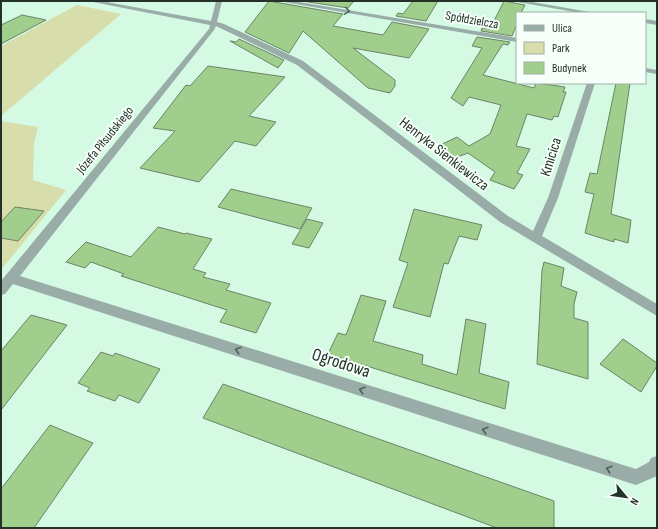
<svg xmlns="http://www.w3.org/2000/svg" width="658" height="529" viewBox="0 0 658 529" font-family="'Sofia Sans Condensed',sans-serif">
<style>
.green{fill:#d7deab}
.building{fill:#9fce8d;stroke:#6e8366}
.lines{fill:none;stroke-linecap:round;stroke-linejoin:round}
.minor{fill:#99aca8;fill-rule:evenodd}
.oneway{stroke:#52625c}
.labels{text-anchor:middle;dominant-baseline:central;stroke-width:4;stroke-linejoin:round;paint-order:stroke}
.far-street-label{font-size:13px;fill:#233129;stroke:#f7fffa}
.street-label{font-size:15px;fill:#233129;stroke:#f7fffa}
.near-street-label{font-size:18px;fill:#233129;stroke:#f7fffa}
</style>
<rect width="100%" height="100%" fill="#d4fae4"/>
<path class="green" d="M77 5 121 14 1 116V46Z
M1 121 38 127 34 144 33 180 66 190 1 270Z"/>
<path class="building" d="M269 1 343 14 333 26 383 35 392 22 429 29 409 58 353 48 395 80V86L390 93 368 88 303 31 289 53 245 32Z
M302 1H354L348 8Z
M413 1H438L426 21 396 16 398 13 403 14Z
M504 1 525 5 521 13H517V24L512 36 481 31 482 28 490 29Z
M22 15 46 20 1 44V25Z
M477 37 510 42 508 45 503 44 483 75 534 88 536 83 565 87 563 92H566L558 117 554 116 552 120 527 114 516 146 530 149 517 173 523 175 514 189 490 180 495 172 468 153 455 158 438 146 457 137 469 146 490 134 501 105 469 97 463 106 451 98 482 48 472 46Z
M239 39 284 60 278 68 230 41 236 42Z
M208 66 285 77 249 116 276 122 256 146 235 141 199 182 140 168 175 131 153 128 186 85 190 86Z
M616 83H630L611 214 631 220 628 243 614 239V242L585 233 594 194 585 192 590 173 597 174Z
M231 189 312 208 300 229 218 207Z
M15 207 44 211 18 241 1 238V222Z
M414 209 482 225 477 240 459 236 448 264 444 263 430 317 393 307 408 263 399 260Z
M307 219 323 223 309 248 292 244Z
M158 227 185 234 186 233 212 239 193 269 206 273 203 277 230 284 226 290 271 303 256 333 220 322 227 310 121 276 124 274 91 262 85 268 66 262 86 242 131 257Z
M544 262 564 268 561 286 577 292 574 304V318L588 322V379L537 364 542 270Z
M361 295 386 301 373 341 423 355 422 364 457 375 466 319 486 324 479 373 509 382 505 409 328 354 338 333 346 335Z
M31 315 67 325 1 410V351Z
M623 339 657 363V366L641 392 600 364Z
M101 352 113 356 115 353 160 369 139 403 119 395 115 401 87 391 90 388 78 383Z
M223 384 554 501V528H497L203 418Z
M50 425 93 443 34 528H1V489Z"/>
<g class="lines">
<path class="minor" d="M88 1H101L211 21 216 1H222L217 22 224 24 303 61 508 216 533 231 548 198 587 83H595L558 198 542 236 657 304V316L500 222 297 65 216 26 214 30 20 276 636 469 649 462 651 458 657 456V476L636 485 13 284 5 294 1 295V281L209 29 210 25Z
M278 1H293L517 38V42Z
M512 1H527L595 13H580Z
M645 19 657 21V25L645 23Z
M645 68 657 70V74L645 72Z"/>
</g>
<defs><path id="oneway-chevron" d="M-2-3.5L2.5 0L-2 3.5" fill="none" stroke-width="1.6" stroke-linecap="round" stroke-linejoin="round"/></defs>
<g class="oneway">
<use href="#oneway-chevron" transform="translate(347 11) rotate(9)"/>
<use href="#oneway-chevron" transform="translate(238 350) rotate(-162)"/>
<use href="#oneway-chevron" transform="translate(362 390) rotate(-162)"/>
<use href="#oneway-chevron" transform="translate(485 430) rotate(-162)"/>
<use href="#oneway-chevron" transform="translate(609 469) rotate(-162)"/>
</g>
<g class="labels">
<g class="far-street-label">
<text transform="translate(472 20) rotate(10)">Spółdzielcza</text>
<text transform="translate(105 140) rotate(-51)">Józefa Piłsudskiego</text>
</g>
<g class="street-label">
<text transform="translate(444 154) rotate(38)">Henryka Sienkiewicza</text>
<text transform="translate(551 157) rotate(-72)">Kmicica</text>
</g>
<g class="near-street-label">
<text transform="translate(341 363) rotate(18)">Ogrodowa</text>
</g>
</g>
<rect width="658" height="529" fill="none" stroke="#233129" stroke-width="4"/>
<rect x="516" y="12" width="130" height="72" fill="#f7fffa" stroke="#a2ada6"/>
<rect x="524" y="25" width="20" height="6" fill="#99aca8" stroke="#a2ada6"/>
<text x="552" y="32" font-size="12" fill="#233129">Ulica</text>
<rect x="524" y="42" width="20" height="12" fill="#d7deab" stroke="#a2ada6"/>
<text x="552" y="52" font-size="12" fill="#233129">Park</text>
<rect x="524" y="62" width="20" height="12" fill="#9fce8d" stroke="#a2ada6"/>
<text x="552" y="72" font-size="12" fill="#233129">Budynek</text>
<g transform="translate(626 497) rotate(119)" stroke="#f7fffa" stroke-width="3" paint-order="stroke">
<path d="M0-3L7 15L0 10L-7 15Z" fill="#233129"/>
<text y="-6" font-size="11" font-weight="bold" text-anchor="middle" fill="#233129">N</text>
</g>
</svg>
